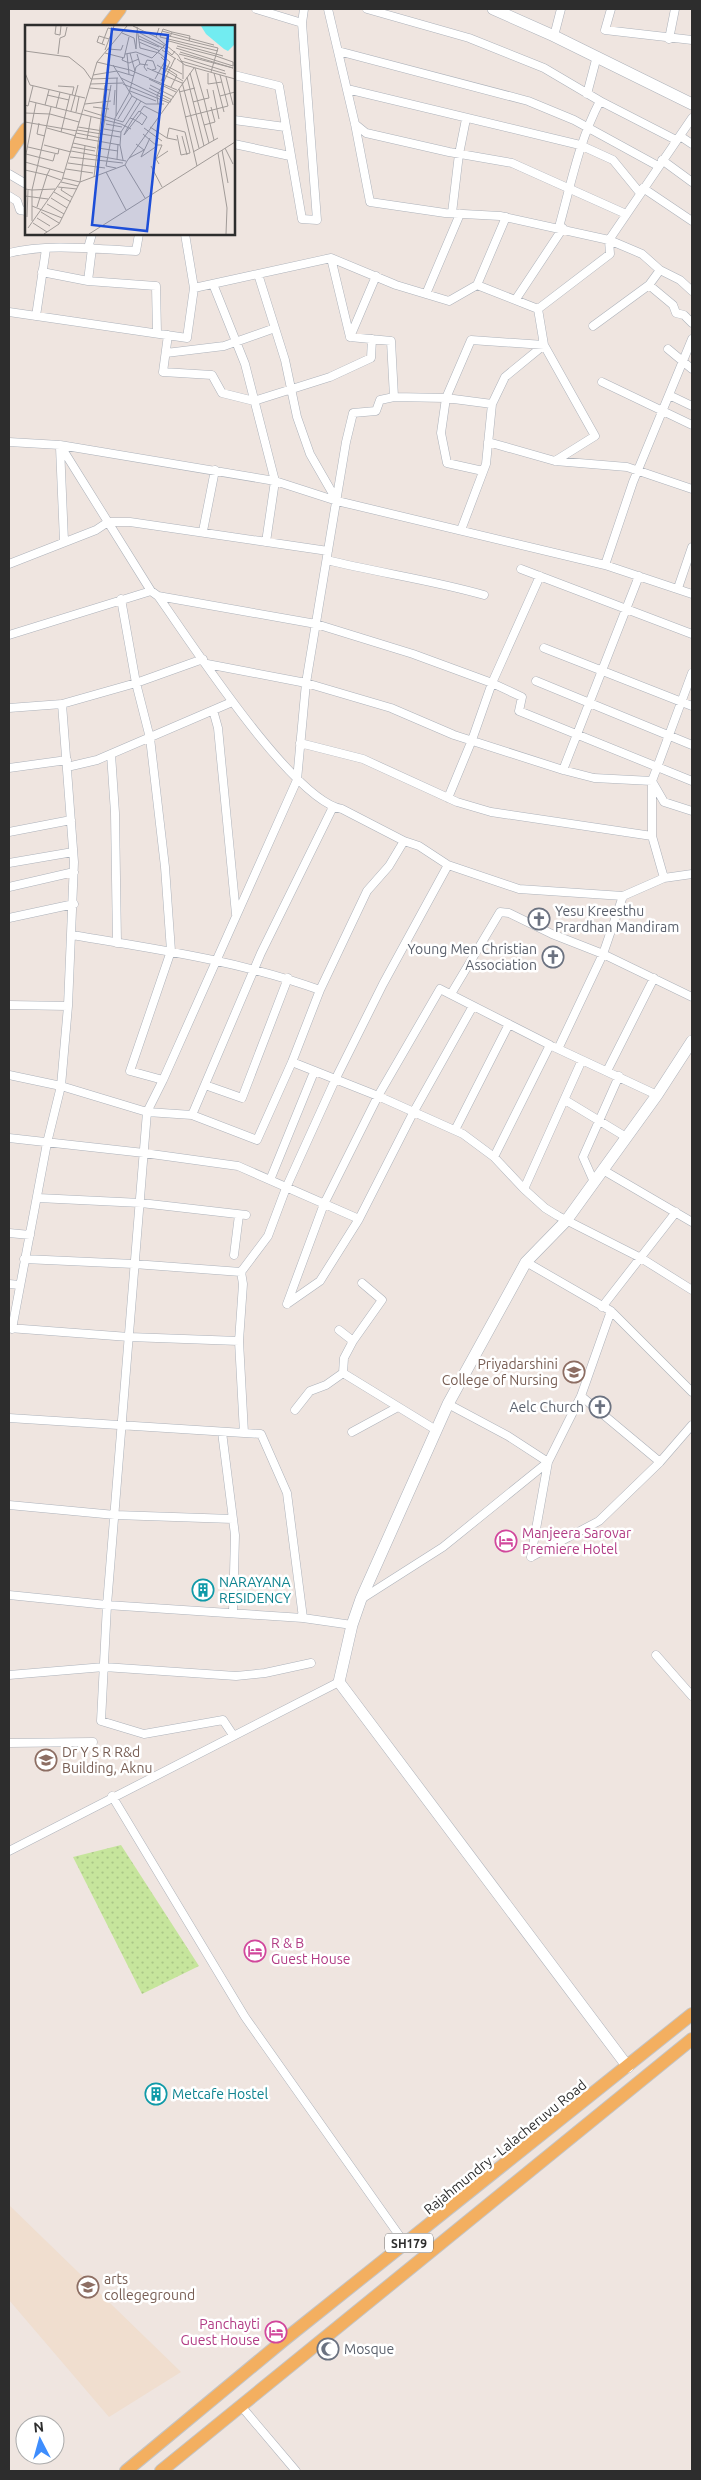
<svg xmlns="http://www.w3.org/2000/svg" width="701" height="2480" viewBox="0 0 701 2480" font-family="Ubuntu,sans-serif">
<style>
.education{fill:#f0decf}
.garden{fill:url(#garden-dots)}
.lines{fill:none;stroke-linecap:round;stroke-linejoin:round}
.street-casing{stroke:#adb2ba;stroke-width:9}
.secondary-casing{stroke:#adb2ba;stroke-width:12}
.primary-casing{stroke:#c4c4c4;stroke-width:14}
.street{stroke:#fff;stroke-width:8}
.secondary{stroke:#fff;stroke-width:11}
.primary{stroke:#f3af60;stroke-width:12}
.labels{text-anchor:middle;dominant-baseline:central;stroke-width:5;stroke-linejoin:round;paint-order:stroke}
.shield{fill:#fff;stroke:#6c6c6c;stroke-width:1}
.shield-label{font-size:12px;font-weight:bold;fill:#2d2d2d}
.worship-label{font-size:14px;fill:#5b616d;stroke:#fff;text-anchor:start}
.education-label{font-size:14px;fill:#785e54;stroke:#fff;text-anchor:start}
.hotel-label{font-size:14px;fill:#b23c85;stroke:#fff;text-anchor:start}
.culture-label{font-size:14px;fill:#0d838f;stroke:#fff;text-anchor:start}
.street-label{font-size:14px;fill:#2d2d2d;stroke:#fff}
.inset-road{fill:none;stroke:#a19b98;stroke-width:1}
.view{fill:#1d4ed8;fill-opacity:0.15;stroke:#1d4ed8;stroke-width:2.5}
.inset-edge{fill:none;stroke:#2d2d2d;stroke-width:2.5}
</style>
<defs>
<pattern id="garden-dots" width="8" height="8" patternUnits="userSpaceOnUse" patternTransform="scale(1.25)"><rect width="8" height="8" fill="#c6e59c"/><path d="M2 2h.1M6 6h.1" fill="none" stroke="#aac587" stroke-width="1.8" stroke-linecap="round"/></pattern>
</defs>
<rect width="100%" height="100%" fill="#efe5e0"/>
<path class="education" d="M9 2205 181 2372 109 2417 9 2300Z"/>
<path class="garden" d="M121 1845 199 1966 142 1994 73 1857Z"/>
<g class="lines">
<g class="street-casing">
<path id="street" d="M256 9 302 23
M328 9 355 124 370 202 445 213 500 216 609 240 642 254 660 270 680 280 692 291
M367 9 469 38 544 68 600 101 676 140
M611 9 605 30 692 40
M554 36 561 9
M669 39 675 9
M338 51 528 101 574 120 658 166
M234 75 279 86 302 219 317 220 302 23 304 9
M347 89 580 145 613 160 640 193
M587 94 597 56
M234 120 285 127
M355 124 366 133 449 152 512 163 626 214
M680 136 692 144
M234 144 290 156
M662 160 692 182
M9 174 26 184
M643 188 692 221
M9 196 17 201 20 210 26 211
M452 213 459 154 466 119
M559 227C571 184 579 141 600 101
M88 248 92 234
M92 248 88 281 156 286 157 333
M9 253C49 243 94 249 136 251L139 234
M331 258 350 337 391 341 394 397 446 398 492 404
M42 272 88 281
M258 274 285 360 297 417 310 454 337 501
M213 284 245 364 275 481 266 542
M477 285 506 217
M649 285 673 305 676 313 684 315 692 323
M194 288 331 258 396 285 449 301 477 285 538 309 610 254 609 240 692 118
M426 294 460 214
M516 299 563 228
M9 312 187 338 194 288 185 234
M36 316 46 249
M593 326 649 285 660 270
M168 335 163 372 212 375 222 393 254 401 330 377 371 358 372 339
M350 337 376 276
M668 349 692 369
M166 353 224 346 275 328
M602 382 692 425
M669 395 692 406
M9 442 60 445 275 481 337 501 605 565 692 594
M488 442 555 461 627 467 692 489
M60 445 151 591 158 596C190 641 293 801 342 809L404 841 419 846 448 865 519 889 623 896 664 878 692 874
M60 447 64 541
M483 471 447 463 441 433 446 398 471 340 544 345 595 436 555 461
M461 530 486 464 492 404 505 377 544 345 538 309
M203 531 215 470
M327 560C379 573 432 580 484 595
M9 564 96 530 108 522H130L328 551
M605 565 633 482 692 339
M521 569 692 634
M678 588 692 547
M158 596 316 624 413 654 492 683 522 697 519 711 692 781
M121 599 136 683 150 738 165 867 171 951 130 1071 163 1080
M9 635 151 591
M544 648 692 706
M207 664 306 683 391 708 454 735 563 770 594 778 652 781
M536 681 692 745
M9 708 62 704 136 683 203 659
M213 710 218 728 236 914
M300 743 363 759 457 802 491 812 652 836
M111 754 115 813 117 943
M67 767 97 760 232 702
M9 768 67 760
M563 770 639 576
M653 783 664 802 692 811
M448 798 472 740 492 683 540 576
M9 832 71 820
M9 863 73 852
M664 878 652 836V781L692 673
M9 887 74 872
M9 918 74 904
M72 935C156 949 240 961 320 990
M451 994 500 912 509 913 552 934 603 954 692 997
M9 1005 68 1006
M554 1047 657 1095
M558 1049 603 954 623 896
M607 1071 654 978
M9 1075 61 1086 147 1112 192 1115 257 1140 292 1062 320 990 367 891 389 866 404 841
M205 1085 242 1098 288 978
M565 1100 626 1137
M192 1115 261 953 333 807
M455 1130 509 1024
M9 1138 144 1153 238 1166 359 1219
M494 1157 524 1189 582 1060
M603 1170 692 1222
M270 1180 314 1072
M594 1182 583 1157 619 1076
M524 1189 545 1208 558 1216 641 1258 692 1290
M38 1198 141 1203 246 1215
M9 1233 30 1235
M234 1255 239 1215
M24 1259 134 1264 241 1272
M526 1262 611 1311 692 1392
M9 1284 20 1285
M287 1304 324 1204 378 1096 440 989 550 1045 494 1157 463 1134 378 1096 292 1062
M287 1304 320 1281 359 1219 413 1113 473 1006
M602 1307 676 1212
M9 1328 129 1337 239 1341
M12 1329 47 1143 61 1086 68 1006 74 862 62 704
M339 1330 353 1341 344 1358 343 1373 436 1430
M353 1341 382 1300 362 1283
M581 1396 660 1462
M295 1410 310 1391 326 1385 343 1373
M9 1418 244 1433 239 1341 243 1284 241 1272 268 1236 286 1188 335 1080 383 984 448 865
M222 1432 235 1535 233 1612
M352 1432 398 1407
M244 1433 261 1434 287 1493 303 1618
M9 1505 115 1515 233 1519
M531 1557 548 1462 581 1396 611 1311
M531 1557 599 1521 660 1462 692 1425
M9 1595 107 1605 303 1618 352 1625
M363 1598 443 1547 548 1462 508 1436 448 1404
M656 1655 692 1696
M9 1675 104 1667 236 1676 265 1673 311 1663
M233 1735 223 1720 144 1734 101 1721 107 1605 147 1112 163 1080 297 780 306 683 346 442 353 413 376 411 380 400 394 397
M9 1743 93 1742
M112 1796 245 2017 406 2245
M9 1851 339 1682
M241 2406 296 2471"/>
</g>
<g class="secondary-casing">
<path id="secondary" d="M493 9 554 36
M552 35 692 104
M628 2067 339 1682 352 1625 361 1599 448 1404 526 1262 566 1221 657 1095 692 1041"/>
</g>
<g class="primary-casing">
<path id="primary" d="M107 26 120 9
M9 153 26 129
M126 2471 284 2340 692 2014
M161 2471 692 2039"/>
</g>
<use href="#street" class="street"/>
<use href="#secondary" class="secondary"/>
<use href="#primary" class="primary"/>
</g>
<defs>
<g id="church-ring" transform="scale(1.125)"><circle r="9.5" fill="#fff" stroke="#6b7280" stroke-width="1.5"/><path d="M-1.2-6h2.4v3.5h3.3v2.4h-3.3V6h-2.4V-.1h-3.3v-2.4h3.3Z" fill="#6b7280"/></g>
<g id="university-ring" transform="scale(1.125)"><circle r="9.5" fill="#fff" stroke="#8d6e63" stroke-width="1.5"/><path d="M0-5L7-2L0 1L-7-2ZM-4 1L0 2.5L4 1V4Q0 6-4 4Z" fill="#8d6e63"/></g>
<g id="hotel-ring" transform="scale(1.125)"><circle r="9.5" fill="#fff" stroke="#d1479c" stroke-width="1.5"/><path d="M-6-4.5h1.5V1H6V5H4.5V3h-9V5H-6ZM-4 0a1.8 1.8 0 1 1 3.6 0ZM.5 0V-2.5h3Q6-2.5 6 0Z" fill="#d1479c"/></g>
<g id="building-ring" transform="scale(1.125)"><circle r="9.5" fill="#fff" stroke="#0f9aa8" stroke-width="1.5"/><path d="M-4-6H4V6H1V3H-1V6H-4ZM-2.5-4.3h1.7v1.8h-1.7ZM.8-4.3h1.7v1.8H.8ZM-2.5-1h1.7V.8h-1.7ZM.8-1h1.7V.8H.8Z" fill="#0f9aa8"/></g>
<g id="mosque-ring" transform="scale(1.125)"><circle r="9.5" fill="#fff" stroke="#6b7280" stroke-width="1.5"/><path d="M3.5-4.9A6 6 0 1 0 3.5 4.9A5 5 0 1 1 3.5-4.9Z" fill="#6b7280"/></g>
</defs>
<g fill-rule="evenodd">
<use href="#church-ring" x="539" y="919"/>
<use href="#church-ring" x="553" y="957"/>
<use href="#university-ring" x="574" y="1372"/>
<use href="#church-ring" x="600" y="1407"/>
<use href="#hotel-ring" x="506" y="1541"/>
<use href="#building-ring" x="203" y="1590"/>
<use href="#university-ring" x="46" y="1760"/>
<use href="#hotel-ring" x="255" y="1951"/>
<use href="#building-ring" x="156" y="2094"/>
<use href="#university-ring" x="88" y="2287"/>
<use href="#hotel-ring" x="276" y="2332"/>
<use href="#mosque-ring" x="328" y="2349"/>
</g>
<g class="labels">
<rect class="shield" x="385" y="2233.5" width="48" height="19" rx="4"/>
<g class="shield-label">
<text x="409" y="2243">SH179</text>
</g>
<g class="worship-label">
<text x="555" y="911">Yesu Kreesthu<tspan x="555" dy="16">Prardhan Mandiram</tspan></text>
<text x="537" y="949" text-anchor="end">Young Men Christian<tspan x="537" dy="16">Association</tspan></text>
<text x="584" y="1407" text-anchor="end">Aelc Church</text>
<text x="344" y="2349">Mosque</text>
</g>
<g class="education-label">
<text x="558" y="1364" text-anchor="end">Priyadarshini<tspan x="558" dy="16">College of Nursing</tspan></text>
<text x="62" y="1752">Dr Y S R R&amp;d<tspan x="62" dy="16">Building, Aknu</tspan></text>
<text x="104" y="2279">arts<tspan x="104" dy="16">collegeground</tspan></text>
</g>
<g class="hotel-label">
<text x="522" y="1533">Manjeera Sarovar<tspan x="522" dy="16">Premiere Hotel</tspan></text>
<text x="271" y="1943">R &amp; B<tspan x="271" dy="16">Guest House</tspan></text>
<text x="260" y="2324" text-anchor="end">Panchayti<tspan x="260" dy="16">Guest House</tspan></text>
</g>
<g class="culture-label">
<text x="219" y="1582">NARAYANA<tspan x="219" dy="16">RESIDENCY</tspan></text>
<text x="172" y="2094">Metcafe Hostel</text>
</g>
<g class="street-label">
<text transform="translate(505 2147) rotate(-39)">Rajahmundry - Lalacheruvu Road</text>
</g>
</g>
<g transform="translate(25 25)">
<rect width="210" height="210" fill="#efe5e0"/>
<path d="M176 1H210V19L203 26 199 24 181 9Z" fill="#72ecf1"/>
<path class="inset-road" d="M31 1 30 9 35 10 36 1M108 1 131 12 134 3M112 2 115 23 134 28 145 37M137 6 189 20M113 7 140 21M147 7 138 4 136 9 193 23 186 47M97 8 109 13 111 24 112 5M136 9 135 12 193 26M114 11 138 23M131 12 153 30 158 39V54M145 12 147 7 165 11 164 16M114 14 134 22M114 17 135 26M77 19 83 3 87 4M80 20 72 17 74 11 84 14M152 21 191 31 208 37V41M138 22 147 30 150 26M151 23 208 41M83 24 96 25 98 20M80 25 89 1M137 25 151 34M0 26 44 32 59 44 66 54M155 27 208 43M80 28 99 33 104 12M105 28 110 46M33 29 35 13 40 11 42 2M100 29 111 27 127 33 144 16 198 31M102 29 104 49M112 29 115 39 123 40M154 29 208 43M98 32 97 35 104 38 114 34M159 33 200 46M152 34 160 40 210 54M156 36 201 49M72 37 105 45 152 65M138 39 157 49M88 40 107 71 121 79H139M132 40 158 56M122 43 157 58M141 43 152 50 146 62M122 46 119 42 122 35 128 36 131 44 127 45M0 48 5 60 60 73M165 48 184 118M183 48V59L197 57M189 48 199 87M68 50 92 46 109 51M162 52 179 121M201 52 208 80M96 53 146 77M66 54 93 53M124 54 151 67M130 54 140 36 136 32M136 56 145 37M157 57 174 123M65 59 98 58M98 59 144 78M125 60 149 72M33 61 49 62 47 70M65 63 86 65M124 63 147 75M154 64 172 141M182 64 184 73 179 74 189 115M188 65 194 94M105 66 131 76M154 67 170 63M22 70 44 75M195 71 210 67M4 76 96 99 106 104M168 77 179 74 170 43M60 79 86 76M133 79 132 71 150 33M0 80 3 81 8 61M20 80 24 65M89 80 90 65M68 82 84 84M31 83 35 67M59 85 98 97 112 74M46 86 53 60M51 87 54 72M115 87 119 81 135 89M0 88 25 89 54 97M91 91 92 53M160 92 203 81 195 50M93 94 107 71M0 97 52 106M14 98 12 109 20 111M81 99 97 102M179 100 190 97 186 82M53 102 78 106M125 102 142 113M22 103 51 111M119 103 137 116M79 104 96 107M52 105 95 112M36 107 45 70M51 108 76 113M77 110 86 60M99 110 103 102 108 94 114 86 122 92 117 100 115 98 108 94 105 93M99 110 116 88M152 110 156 130 165 128M157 111 162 130M50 112 95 120 96 107 116 76M62 114 66 92M152 115 142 113 144 103 160 107 165 128M75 116 73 123 93 126M48 118 71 123M19 120 46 127M95 120 98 135M131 120H137L131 134M3 122 33 129 34 124M47 122 70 126M200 123 208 139M197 125 203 158M46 126 101 136M168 127 193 113M193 128 202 183 201 209M1 129 28 136 30 129M45 132 98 138M116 132 132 121 118 109M116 132 125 113M104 133 119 125 111 119M92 134 93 119M0 137 39 148M43 138 80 143M134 139 131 134 143 126M126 141 137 162M91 143 81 141 90 93 104 68 111 42 115 39M41 144 68 148M0 145 22 150 25 144M81 147 101 185M69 152 80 60M38 153 55 157 60 121M0 154 1 129 11 78M36 157 53 161M33 162 52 164M37 163 36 165 47 172M0 164 7 165 26 82M29 167 46 177M0 171 23 174M26 173 42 183M120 173 100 140 102 136 169 43M22 179 39 189M7 181 37 193M12 182 22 150 36 155M16 187 34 198M2 192 3 165M12 193 25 201M7 196V165L30 164M8 198 22 207M3 203 37 155 72 37 102 1M19 209 34 199 55 157 100 140M64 209 210 117"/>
<path class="view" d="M87 4 143 10 122 206 67 200Z"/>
<rect width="210" height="210" class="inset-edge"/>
</g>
<rect width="701" height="2480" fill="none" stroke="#2d2d2d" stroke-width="20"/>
<g transform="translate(40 2440) rotate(354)"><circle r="24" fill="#ffffff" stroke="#ababab"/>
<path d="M0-4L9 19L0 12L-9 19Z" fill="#3e8dfd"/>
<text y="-8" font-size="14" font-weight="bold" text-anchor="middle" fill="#2d2d2d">N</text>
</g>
</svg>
